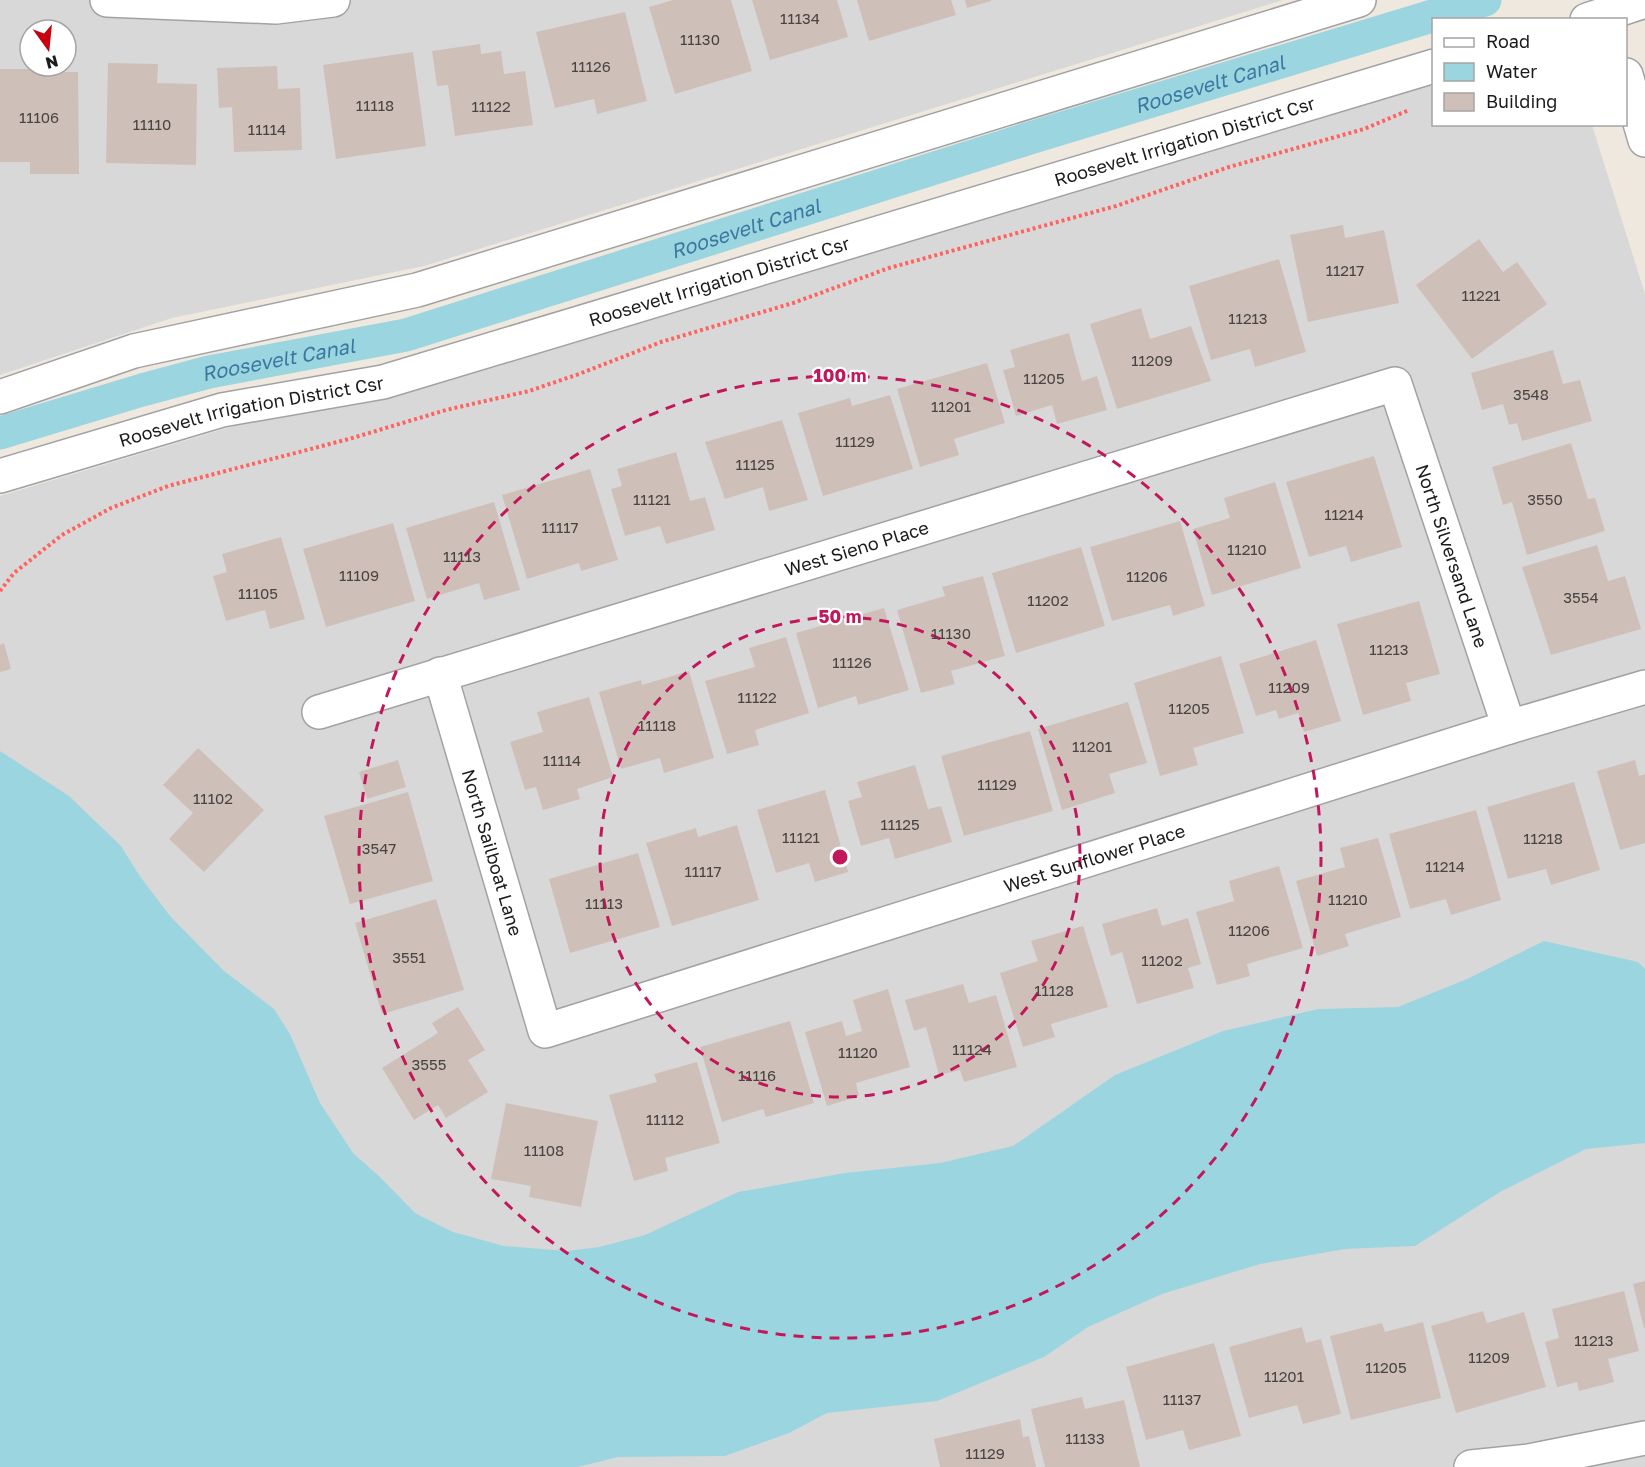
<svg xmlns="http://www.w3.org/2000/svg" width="1645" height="1467" viewBox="0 0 1645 1467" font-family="'Golos Text',sans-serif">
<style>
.residential{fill:#d9d8d8;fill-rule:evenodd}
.water{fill:#9bd6e0}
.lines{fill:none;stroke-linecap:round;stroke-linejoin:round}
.canal{stroke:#9bd6e0;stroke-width:33}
.building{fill:#cec0b8}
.minor-casing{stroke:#a2a2a2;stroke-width:36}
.path{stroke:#ff635f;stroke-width:4;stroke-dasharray:3 3;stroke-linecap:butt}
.minor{stroke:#fff;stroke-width:33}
.ring{fill:none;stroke:#c2185b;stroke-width:3;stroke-dasharray:10 8}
.labels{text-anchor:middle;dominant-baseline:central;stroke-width:4.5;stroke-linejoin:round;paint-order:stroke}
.number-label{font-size:15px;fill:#484442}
.street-label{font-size:18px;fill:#1b1b1b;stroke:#fff}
.water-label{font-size:20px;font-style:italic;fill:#3c77a1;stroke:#fff}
.centre{fill:#c2185b;stroke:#fff;stroke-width:3}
.ring-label{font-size:18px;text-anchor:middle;font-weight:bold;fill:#c2185b;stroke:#fff;stroke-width:4.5;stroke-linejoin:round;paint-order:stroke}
</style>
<rect width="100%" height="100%" fill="#eee8df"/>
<path class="residential" d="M0 0H1283L424 266 172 318 0 375ZM30 30H66V66H30Z
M1433 83 1434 124 1592 125 1645 294V1467H0V496L247 422Z"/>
<path class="water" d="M0 751 69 796 121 846 139 875 170 916 224 971 274 1009 290 1034 320 1103 353 1153 380 1177 415 1213 453 1232 504 1246 567 1251 599 1247 645 1235 738 1192 845 1173 940 1163 1013 1146 1115 1075 1223 1031 1318 1009 1398 1007 1467 979 1544 941 1638 962 1645 969V1143L1586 1149 1500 1192 1415 1246 1345 1249 1260 1264 1162 1294 1088 1327 1044 1357 937 1401 827 1413 789 1433 725 1456 618 1457 578 1467H0Z"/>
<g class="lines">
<path class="canal" id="s1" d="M0 433 142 390 209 372 406 335 1030 138 1485 0"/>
</g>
<path class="building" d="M673 0H731L752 71 675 94 649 7Z
M752 0H837L848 37 770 60Z
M857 0H951L956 15 869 41Z
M965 0H991V1L967 8Z
M625 12 647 101 597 114 594 99 555 108 536 32Z
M480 44 481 54 501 51 504 74 525 71 533 125 455 136 448 85 437 86 432 51Z
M413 52 426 146 336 159 323 65Z
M108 63 158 64 157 83 197 84 196 165 106 163Z
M277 66 278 89 300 88 302 150 234 152 232 107 219 108 217 68Z
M0 69H48V72H78L79 174H30V162H0Z
M1343 225 1345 238 1384 230 1399 303 1308 322 1290 235Z
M1479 239 1503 272 1517 262 1547 304 1472 359 1416 285Z
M1279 259 1306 352 1255 367 1250 349 1211 360 1189 286Z
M1141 308 1150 339 1191 326 1211 381 1117 409 1090 324Z
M1069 333 1082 381 1097 376 1107 410 1057 424 1052 405 1016 416 1003 370 1015 367 1010 350Z
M1553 350 1563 384 1580 380 1592 421 1522 441 1517 423 1509 425 1503 404 1482 410 1471 373Z
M987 363 1005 423 954 439 959 455 920 467 897 389Z
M890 395 913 469 823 496 798 413 850 398 852 406Z
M782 420 808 500 769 511 763 487 725 499 705 442Z
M1571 443 1588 499 1595 498 1605 531 1527 555 1512 502 1503 505 1492 467Z
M676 452 690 501 705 497 715 530 666 544 660 526 625 536 611 489 622 486 617 469Z
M1374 456 1402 547 1351 562 1346 546 1309 557 1286 482Z
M590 469 618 560 581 571 579 563 527 579 502 495Z
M1275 482 1301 568 1212 595 1193 529 1230 518 1224 498Z
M494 502 520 590 484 600 479 583 427 599 406 528Z
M1180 521 1205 606 1173 616 1170 605 1112 621 1090 547Z
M393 523 415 601 326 627 303 549Z
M281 537 305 619 270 629 265 610 226 621 213 576 227 572 222 554Z
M1597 545 1608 581 1625 576 1641 629 1551 655 1522 567Z
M1081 547 1105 626 1016 653 992 573Z
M983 576 1005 656 951 671 955 684 921 693 897 610 945 596 942 587Z
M1419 601 1440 674 1406 683 1411 701 1363 715 1337 624Z
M884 608 909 690 858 705 856 696 818 708 796 633Z
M786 637 809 713 755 730 759 745 727 754 705 681 755 667 749 648Z
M1316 640 1341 721 1304 732 1298 713 1279 719 1276 710 1256 716 1239 664Z
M4 643 11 669 0 672V645Z
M1221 656 1244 733 1193 748 1198 765 1160 776 1134 683Z
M689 671 714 758 664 773 660 758 621 769 599 692 641 680 642 685Z
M589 697 613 777 577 789 580 799 543 810 536 787 525 790 510 742 543 732 537 712Z
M1128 702 1147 763 1109 774 1115 793 1062 810 1038 729Z
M1030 731 1053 811 964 836 941 756Z
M198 748 264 810 204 872 169 839 193 813 163 785Z
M398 760 406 787 367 799 359 772Z
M1635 760 1639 776 1645 774V843L1620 850 1597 771Z
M915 765 928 809 941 806 952 842 895 859 889 838 861 846 848 801 862 797 857 782Z
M1574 782 1600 870 1551 885 1546 869 1508 879 1487 807Z
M825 790 848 872 815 882 809 863 776 873 757 810Z
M408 792 433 881 350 904 324 816Z
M1476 810 1501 900 1451 915 1446 899 1410 909 1389 834Z
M737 825 759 900 672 926 646 843 696 828 698 837Z
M1378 838 1401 917 1345 934 1349 946 1317 956 1296 881 1345 867 1340 848Z
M638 853 660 927 570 953 549 879Z
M1279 866 1303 948 1247 964 1250 976 1217 985 1196 912 1234 901 1229 881Z
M436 899 464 990 382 1014 355 923Z
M1157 908 1162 926 1188 918 1201 964 1188 968 1194 988 1137 1004 1122 952 1111 956 1102 924Z
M1083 926 1108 1007 1051 1024 1055 1037 1023 1047 1000 973 1038 961 1031 941Z
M963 984 969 1003 996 995 1017 1067 964 1082 960 1070 939 1075 926 1027 914 1031 905 1000Z
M888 989 910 1067 856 1083 859 1096 827 1106 805 1032 842 1021 846 1036 862 1031 853 1000Z
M458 1007 485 1050 468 1060 488 1092 446 1118 438 1105 414 1120 382 1068 438 1033 432 1023Z
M790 1021 814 1103 766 1117 763 1109 722 1122 700 1047Z
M697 1062 720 1143 665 1158 668 1171 634 1181 609 1095 657 1082 654 1074Z
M506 1103 598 1121 581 1207 529 1197 531 1186 491 1179Z
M1645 1281V1328H1644L1633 1284Z
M1624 1291 1639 1351 1608 1359 1614 1382 1579 1391 1577 1382 1557 1387 1545 1342 1559 1338 1552 1309Z
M1483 1311 1487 1323 1524 1312 1546 1387 1456 1413 1431 1326Z
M1423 1322 1441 1398 1351 1420 1330 1336 1382 1323 1385 1332Z
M1302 1327 1306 1343 1321 1339 1341 1414 1303 1424 1297 1405 1249 1418 1229 1347Z
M1214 1343 1241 1436 1189 1450 1183 1430 1146 1440 1126 1367Z
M1082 1397 1085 1409 1124 1400 1140 1467H1045L1031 1409Z
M1020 1419 1023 1437 1029 1436 1036 1467H940L934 1439Z"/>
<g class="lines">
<g class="minor-casing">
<g id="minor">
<path d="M107 0 276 7 333 0"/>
<path d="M1587 20 1645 1"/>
<path d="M1626 75 1645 140"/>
<path d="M0 397 134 351 417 290 1359 0"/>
<path id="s2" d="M0 476 222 410 383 382 1434 66"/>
<path id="s3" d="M440 674 545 1031 1509 727 1645 687"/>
<path id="s4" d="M319 712 1395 384 1509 727"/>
<path d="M1471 1467 1529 1461 1645 1438"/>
</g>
</g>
<path class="path" d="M0 591 14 573 62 535 111 508 168 486 349 439 446 410 529 391 579 374 661 342 793 303 889 268 1116 206 1229 167 1364 129 1409 110"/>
<use href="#minor" class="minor"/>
</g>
<g class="ring">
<circle cx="840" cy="857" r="240"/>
<circle cx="840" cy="857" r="481"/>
</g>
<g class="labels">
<g class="number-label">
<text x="800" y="18">11134</text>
<text x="700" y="39">11130</text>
<text x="591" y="66">11126</text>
<text x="375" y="105">11118</text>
<text x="491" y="106">11122</text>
<text x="39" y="117">11106</text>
<text x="152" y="124">11110</text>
<text x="267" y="129">11114</text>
<text x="1345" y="270">11217</text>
<text x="1481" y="295">11221</text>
<text x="1248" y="318">11213</text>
<text x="1152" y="360">11209</text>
<text x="1044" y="378">11205</text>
<text x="1531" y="394">3548</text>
<text x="951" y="406">11201</text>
<text x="855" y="441">11129</text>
<text x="755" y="464">11125</text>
<text x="652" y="499">11121</text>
<text x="1545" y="499">3550</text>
<text x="1344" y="514">11214</text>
<text x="560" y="527">11117</text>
<text x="1247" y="549">11210</text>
<text x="462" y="556">11113</text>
<text x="359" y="575">11109</text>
<text x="1147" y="576">11206</text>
<text x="258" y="593">11105</text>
<text x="1581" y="597">3554</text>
<text x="1048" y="600">11202</text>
<text x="951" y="633">11130</text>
<text x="1389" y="649">11213</text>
<text x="852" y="662">11126</text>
<text x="1289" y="687">11209</text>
<text x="757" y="697">11122</text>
<text x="1189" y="708">11205</text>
<text x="657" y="725">11118</text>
<text x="1092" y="746">11201</text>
<text x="562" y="760">11114</text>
<text x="997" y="784">11129</text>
<text x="213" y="798">11102</text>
<text x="900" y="824">11125</text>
<text x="801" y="837">11121</text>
<text x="1543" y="838">11218</text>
<text x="379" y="848">3547</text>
<text x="1445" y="866">11214</text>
<text x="703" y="871">11117</text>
<text x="1348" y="899">11210</text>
<text x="604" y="903">11113</text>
<text x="1249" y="930">11206</text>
<text x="409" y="957">3551</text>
<text x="1162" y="960">11202</text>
<text x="1054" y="990">11128</text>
<text x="972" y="1049">11124</text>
<text x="858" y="1052">11120</text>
<text x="429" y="1064">3555</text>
<text x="757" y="1075">11116</text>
<text x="665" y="1119">11112</text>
<text x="544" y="1150">11108</text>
<text x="1594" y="1340">11213</text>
<text x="1489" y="1357">11209</text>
<text x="1386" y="1367">11205</text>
<text x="1284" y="1376">11201</text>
<text x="1182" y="1399">11137</text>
<text x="1085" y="1438">11133</text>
<text x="985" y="1453">11129</text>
</g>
<g class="street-label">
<text stroke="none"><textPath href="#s2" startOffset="1232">Roosevelt Irrigation District Csr</textPath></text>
<text stroke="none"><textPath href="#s2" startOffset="746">Roosevelt Irrigation District Csr</textPath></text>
<text stroke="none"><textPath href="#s2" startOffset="260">Roosevelt Irrigation District Csr</textPath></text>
<text stroke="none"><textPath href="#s4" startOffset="562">West Sieno Place</textPath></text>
<text stroke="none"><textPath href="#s4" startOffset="1306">North Silversand Lane</textPath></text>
<text stroke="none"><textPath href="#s3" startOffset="186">North Sailboat Lane</textPath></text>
<text stroke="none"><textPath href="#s3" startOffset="948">West Sunflower Place</textPath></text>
</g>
<g class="water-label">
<text stroke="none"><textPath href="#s1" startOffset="1260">Roosevelt Canal</textPath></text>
<text stroke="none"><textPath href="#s1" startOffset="774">Roosevelt Canal</textPath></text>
<text stroke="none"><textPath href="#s1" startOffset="288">Roosevelt Canal</textPath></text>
</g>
</g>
<circle cx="840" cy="857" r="9" class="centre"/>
<g class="ring-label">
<text x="840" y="382">100 m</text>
<text x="840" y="623">50 m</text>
</g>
<rect x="1432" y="18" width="195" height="108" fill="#ffffff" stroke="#a4a4a4" stroke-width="1.5"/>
<rect x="1444" y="38" width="30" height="9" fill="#ffffff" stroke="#a4a4a4" stroke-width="1.5"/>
<text x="1486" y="48" font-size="18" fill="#1b1b1b">Road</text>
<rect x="1444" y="63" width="30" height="18" fill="#9bd6e0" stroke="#a4a4a4" stroke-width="1.5"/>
<text x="1486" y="78" font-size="18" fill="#1b1b1b">Water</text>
<rect x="1444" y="93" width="30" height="18" fill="#cec0b8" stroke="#a4a4a4" stroke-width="1.5"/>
<text x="1486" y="108" font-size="18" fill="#1b1b1b">Building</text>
<g transform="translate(48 48) rotate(165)"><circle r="28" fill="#ffffff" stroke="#a4a4a4" stroke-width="1.5"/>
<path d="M0-4.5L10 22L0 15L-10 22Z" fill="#c6000f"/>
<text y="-9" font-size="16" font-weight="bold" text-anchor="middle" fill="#1b1b1b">N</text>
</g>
</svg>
